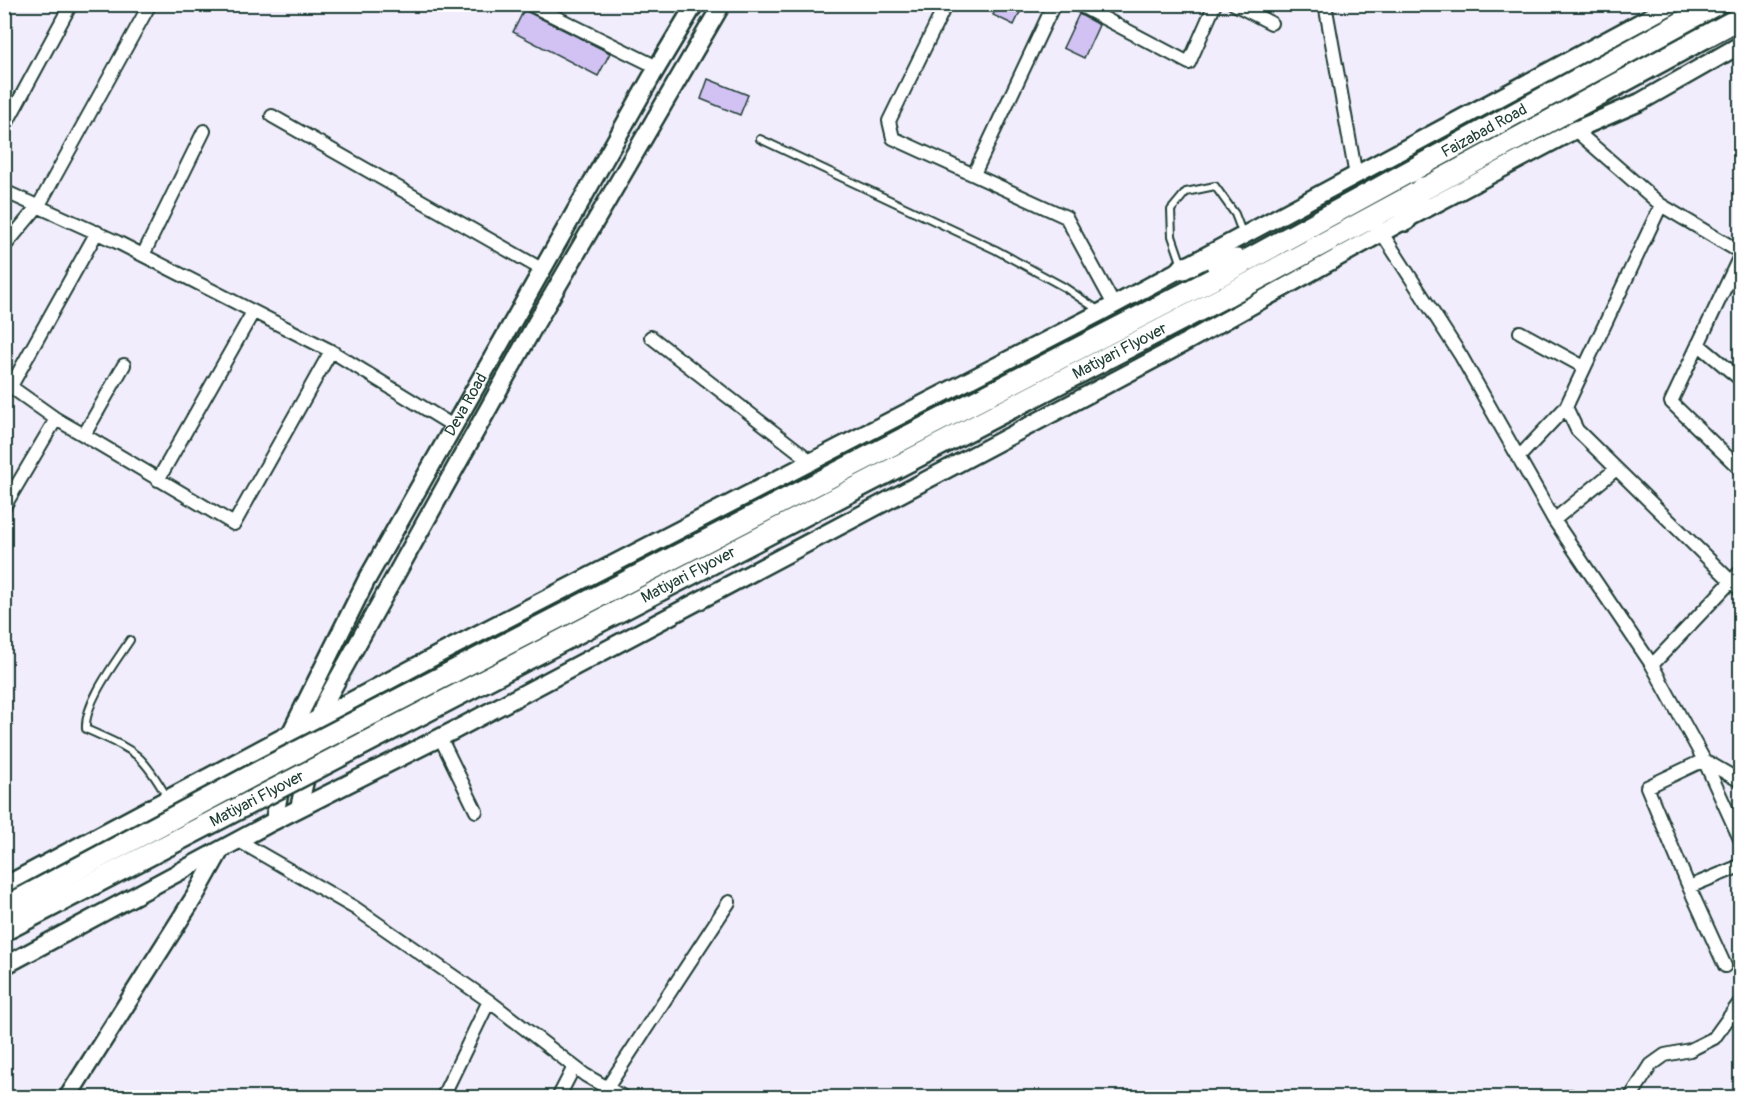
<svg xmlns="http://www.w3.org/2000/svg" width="1745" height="1102" viewBox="0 0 1745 1102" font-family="Pangolin,sans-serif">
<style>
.building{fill:#d2c2f4;stroke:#1f3d34;stroke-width:1.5}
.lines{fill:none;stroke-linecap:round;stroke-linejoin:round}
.lane-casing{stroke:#1f3d34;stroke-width:10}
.street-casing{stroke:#1f3d34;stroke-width:16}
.secondary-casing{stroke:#1f3d34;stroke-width:21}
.highway-casing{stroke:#1f3d34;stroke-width:26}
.lane{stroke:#fff;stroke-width:6}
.street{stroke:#fff;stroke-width:12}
.secondary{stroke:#fff;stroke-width:16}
.highway{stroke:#fff;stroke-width:21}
.highway-bridge-casing{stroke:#1f3d34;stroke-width:26;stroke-linecap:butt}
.highway-bridge{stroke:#fff;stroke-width:21}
.labels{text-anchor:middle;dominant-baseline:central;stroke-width:4.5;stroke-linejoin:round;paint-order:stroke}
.street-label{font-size:16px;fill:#1f3d34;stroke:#fff}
</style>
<rect width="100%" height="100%" fill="#f2edfc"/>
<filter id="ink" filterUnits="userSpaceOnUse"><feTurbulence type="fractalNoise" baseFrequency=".0167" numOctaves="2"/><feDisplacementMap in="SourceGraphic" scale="12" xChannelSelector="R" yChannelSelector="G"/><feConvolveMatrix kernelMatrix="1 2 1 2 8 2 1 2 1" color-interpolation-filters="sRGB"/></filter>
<g filter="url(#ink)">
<path class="building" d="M998 4H1024L1014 25 993 15Z
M524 10 610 53 598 76 513 32Z
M1079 14 1099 25 1084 58 1063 48Z
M708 79 748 95 740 115 701 99Z"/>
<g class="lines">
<g class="lane-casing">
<path id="lane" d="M760 139 996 250 1064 287 1098 310
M1182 265 1172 236 1171 210 1186 192 1215 186 1235 214 1243 235
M130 640C115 663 84 703 86 729 134 751 140 750 167 797"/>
</g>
<g class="street-casing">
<path id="street" d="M529 4 657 67
M946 4 889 121 893 138 1066 217 1114 305
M1077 4 1189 63 1215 4
M1234 4 1271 23
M1325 4 1356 176
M272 116 543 270
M4 128 71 4
M1575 130 1661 205 1740 252
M974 174 1054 4
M4 191 117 242 331 351 455 427
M1378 227 1461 356 1554 520 1652 665 1704 760 1740 839
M4 247 39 205 150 4
M143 255 204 131
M1740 256 1671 402 1740 469
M1520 332 1584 367
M651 337 811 461
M1698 344 1740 379
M4 382 56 419 84 435 124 365
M11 386 97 232
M1566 407 1577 430 1740 590
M84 435 234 524 331 351
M1518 458 1566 407 1661 205
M158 480 253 312
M4 507 56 419
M1554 520 1615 470
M1652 665 1740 572
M440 737 476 811
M1740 781 1704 760 1647 787 1689 887 1740 866
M239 841 355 908 489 1001 585 1075 625 1098
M1689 887 1725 966
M607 1088 729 902
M442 1098 489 1001
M558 1098 574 1067
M1568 1098 1571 1096
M1630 1098 1651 1065 1665 1055 1690 1050 1714 1038 1740 1002"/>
</g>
<g class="secondary-casing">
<g id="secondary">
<path d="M299 808 319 718 325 702 536 323 722 4"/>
<path id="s1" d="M274 821 291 732 366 581 652 76 695 4"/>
<path d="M4 886 441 653 1101 312 1674 4"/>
<path d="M4 966 274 821 455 730 1170 351 1405 220 1575 130 1640 102 1740 45"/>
<path d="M67 1098 195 896 219 853"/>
</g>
</g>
<g class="highway-casing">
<g id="highway">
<path d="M1405 220 1422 188"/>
<path d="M1184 268 1237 260"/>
<path id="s2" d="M1213 279 1716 4"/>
<path d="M1226 296 1740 18"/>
</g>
</g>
<use href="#lane" class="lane"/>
<use href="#street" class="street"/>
<use href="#secondary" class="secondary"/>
<use href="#highway" class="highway"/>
<g class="highway-bridge-casing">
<g id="highway-bridge">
<path d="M4 908 259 772 1213 279"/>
<path id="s3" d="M4 930 1226 296"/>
</g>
</g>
<use href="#highway-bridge" class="highway-bridge"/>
</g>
</g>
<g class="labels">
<g class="street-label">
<text stroke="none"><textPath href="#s2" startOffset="309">Faizabad Road</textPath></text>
<text stroke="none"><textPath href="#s3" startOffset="1257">Matiyari Flyover</textPath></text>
<text stroke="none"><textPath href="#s1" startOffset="462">Deva Road</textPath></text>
<text stroke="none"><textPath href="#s3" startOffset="771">Matiyari Flyover</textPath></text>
<text stroke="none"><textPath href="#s3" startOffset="285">Matiyari Flyover</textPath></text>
</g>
</g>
<rect width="1745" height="1102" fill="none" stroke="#fff" stroke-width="24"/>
<rect x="12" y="12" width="1721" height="1078" fill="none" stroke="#1f3d34" stroke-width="2" filter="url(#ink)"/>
</svg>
